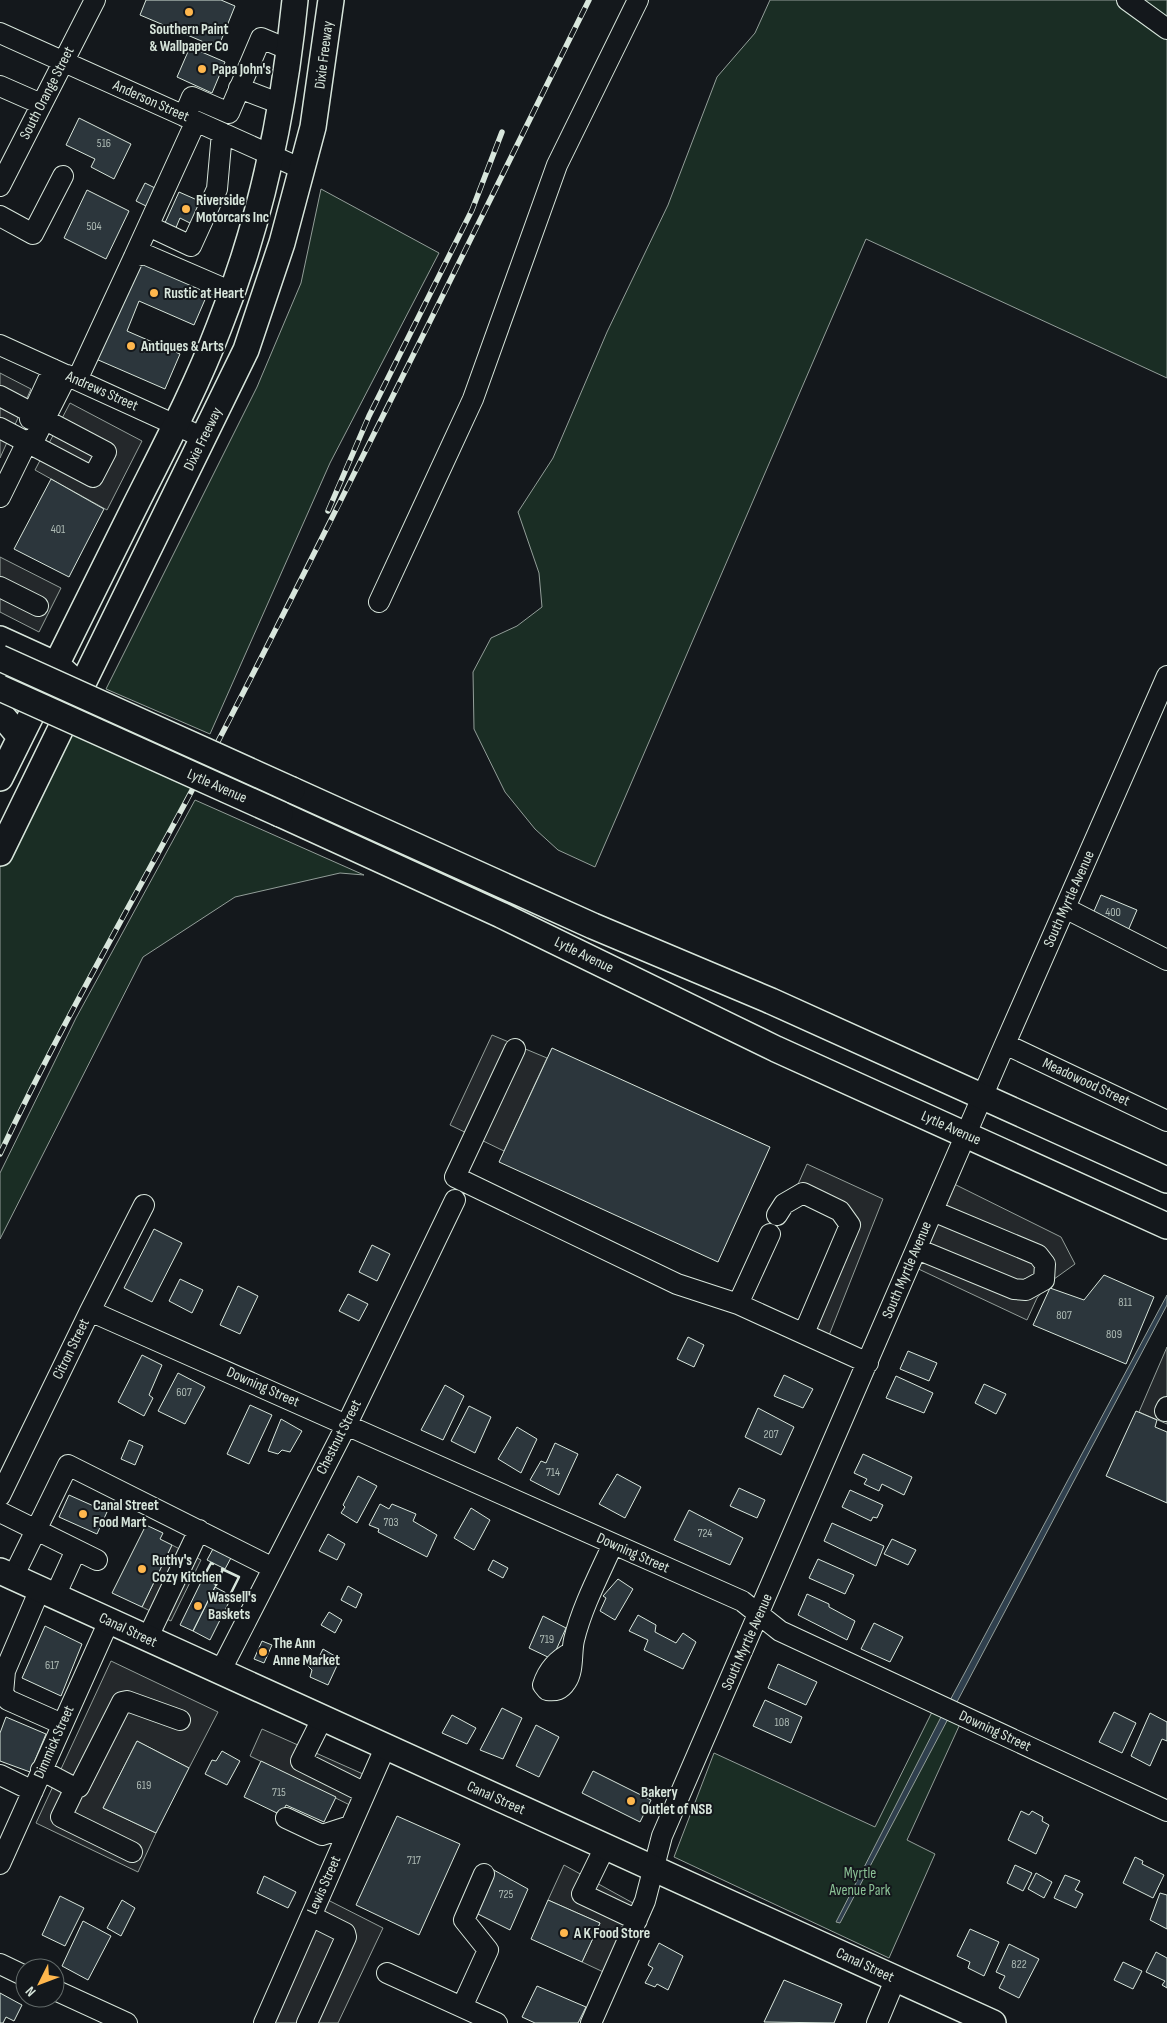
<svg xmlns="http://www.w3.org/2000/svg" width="1167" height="2023" viewBox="0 0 1167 2023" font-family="'Sofia Sans Condensed',sans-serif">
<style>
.green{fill:#1a2d24;stroke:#939e99}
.parking{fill:#24282b;stroke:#939e99}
.water{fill:#2f3f4d;stroke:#939e99}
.building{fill:#2c363c;stroke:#d8e6dc}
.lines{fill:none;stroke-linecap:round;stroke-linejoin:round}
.minor-casing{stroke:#d8e6dc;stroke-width:22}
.major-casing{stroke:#d8e6dc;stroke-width:28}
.minor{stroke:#14181c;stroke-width:20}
.major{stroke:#14181c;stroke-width:25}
.rail-casing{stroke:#d8e6dc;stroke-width:5.5}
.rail{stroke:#14181c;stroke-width:4;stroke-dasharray:11;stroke-linecap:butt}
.major-bridge-casing{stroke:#d8e6dc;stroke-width:28;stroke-linecap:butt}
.major-bridge{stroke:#14181c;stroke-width:25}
.wall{stroke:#d8e6dc;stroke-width:2.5}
.poi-dot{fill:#ffb74d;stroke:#14181c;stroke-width:2}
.labels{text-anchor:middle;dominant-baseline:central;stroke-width:4;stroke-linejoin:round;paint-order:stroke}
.number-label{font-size:12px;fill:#adbab4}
.poi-label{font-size:15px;font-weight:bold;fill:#d8e6dc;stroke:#14181c;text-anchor:start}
.street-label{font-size:15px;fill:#d8e6dc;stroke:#14181c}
.park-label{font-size:15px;fill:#8ac095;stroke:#14181c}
</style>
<rect width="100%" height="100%" fill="#14181c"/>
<path class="green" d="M770 0H1167V378L866 239 595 867 558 850 535 829 505 792 474 729 473 672 491 638 517 626 542 607 539 573 518 512 553 458 607 332 668 205 717 77 755 33Z
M321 189 439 253 330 463 210 734 106 689 257 387 301 283Z
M64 722 199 777 69 1015 0 1154V853Z
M195 800 364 875 340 873 235 897 143 957 0 1239V1173L76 1018Z
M932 1712 960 1724 907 1840 935 1854 889 1958 674 1857 714 1753 875 1827Z"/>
<path class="parking" d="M0 373 31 389 0 458Z
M70 403 142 441 107 510 35 470Z
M0 557 61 588 39 632 0 612Z
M492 1035 547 1058 504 1151 450 1125Z
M807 1164 883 1199 826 1343 804 1333 850 1225 840 1211 791 1200Z
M946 1180 1061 1237 1075 1264 1050 1282 1037 1298 1027 1320 910 1265Z
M1167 1347V1424L1139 1412Z
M172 1545 201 1560 171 1621 142 1607Z
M111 1661 218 1712 189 1768 137 1741 103 1808 156 1833 138 1872 36 1823Z
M262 1729 372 1778 358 1809 250 1756Z
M564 1865 642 1908 612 1976 582 1962 600 1923 548 1900Z
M320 1896 383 1928 338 2023H264Z"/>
<path class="water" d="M1167 1295V1305L840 1923 836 1922 940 1719Z"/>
<path class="building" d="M146 0H221L235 6 218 48 140 15Z
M190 47 225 62 212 93 177 77Z
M79 118 131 144 114 179 91 167 95 159 66 145Z
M145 183 157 189 148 207 136 201Z
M87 190 129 211 106 259 64 238Z
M179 192 204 203 194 225 180 218 175 230 164 225Z
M140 258 210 288 194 325 139 301 127 331 180 354 165 389 96 359Z
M51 479 104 509 69 577 14 549Z
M1101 895 1137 910 1127 933 1091 918Z
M552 1048 770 1147 718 1262 499 1162Z
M154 1229 182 1243 152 1302 124 1288Z
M372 1245 390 1254 377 1281 359 1272Z
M1104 1275 1154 1297 1126 1364 1033 1325 1050 1288 1084 1300Z
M180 1279 203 1290 192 1313 169 1301Z
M238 1286 258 1296 240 1334 220 1325Z
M348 1294 368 1304 359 1321 339 1311Z
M688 1337 704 1345 694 1367 677 1359Z
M908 1351 937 1363 929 1381 900 1369Z
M142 1355 162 1365 149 1395 153 1398 144 1416 118 1402Z
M178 1373 205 1387 185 1424 158 1411Z
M784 1375 813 1389 803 1408 774 1396Z
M896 1376 933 1393 924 1413 886 1398Z
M984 1384 1006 1394 996 1414 975 1403Z
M445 1385 464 1396 443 1440 421 1430Z
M250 1405 272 1415 249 1464 227 1454Z
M469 1406 491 1417 475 1453 451 1441Z
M758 1408 794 1427 781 1455 745 1437Z
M1136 1411 1157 1420 1155 1427 1167 1432V1503L1106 1476Z
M281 1419 302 1431 290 1452 282 1450 278 1454 268 1451Z
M517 1427 537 1439 521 1473 498 1459Z
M129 1440 143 1446 135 1465 121 1459Z
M555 1443 578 1454 559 1495 530 1480 541 1461 546 1463Z
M863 1454 912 1477 904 1495 882 1484 879 1491 864 1484 867 1479 854 1473Z
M617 1474 641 1487 625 1518 599 1504Z
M358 1476 377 1486 357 1523 341 1513 345 1507 343 1505Z
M739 1488 765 1500 757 1518 730 1506Z
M850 1490 883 1505 877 1518 873 1517 871 1521 842 1507Z
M69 1495 107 1512 97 1534 59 1517Z
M380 1504 389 1509 392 1504 416 1514 413 1521 437 1535 427 1557 378 1532 379 1529 369 1525Z
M471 1508 490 1520 474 1550 454 1538Z
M689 1510 743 1538 730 1565 674 1540Z
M832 1523 884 1546 876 1566 824 1541Z
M146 1525 163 1533 160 1539 172 1545 142 1607 112 1593Z
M328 1534 345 1544 337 1560 319 1551Z
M892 1539 916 1550 908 1565 884 1554Z
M214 1547 232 1556 225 1569 207 1560Z
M818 1559 854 1575 845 1594 809 1578Z
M493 1560 508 1568 503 1578 488 1570Z
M203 1578 216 1585 193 1631 180 1625Z
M618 1579 633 1589 615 1620 600 1611 606 1598 603 1596Z
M348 1586 362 1594 356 1608 341 1600Z
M215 1587 232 1596 210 1640 193 1631Z
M807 1594 829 1604V1607L855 1621 847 1640 798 1615Z
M329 1612 342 1620 335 1633 321 1625Z
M638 1615 656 1625 655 1632 676 1643 683 1633 696 1642 683 1669 644 1650 648 1640 629 1631Z
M543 1616 566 1628 552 1659 529 1648Z
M874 1623 903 1637 890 1662 861 1649Z
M45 1626 82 1644 61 1696 22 1678Z
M262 1641 272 1645 264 1663 254 1659Z
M323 1649 340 1659 328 1685 310 1677 312 1670 308 1666 312 1658 318 1659Z
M778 1664 817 1682 806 1705 768 1688Z
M765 1700 802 1717 791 1743 753 1726Z
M502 1708 522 1718 503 1759 480 1750Z
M1114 1712 1136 1723 1122 1753 1099 1742Z
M1150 1713 1167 1722V1741L1162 1739 1150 1766 1131 1756Z
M452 1715 476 1728 467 1744 442 1733Z
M6 1717 46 1734 30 1772 0 1761V1733Z
M536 1725 559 1737 539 1777 516 1766Z
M137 1741 189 1768 156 1833 103 1808Z
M222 1751 240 1761 227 1785 205 1774 212 1760 216 1761Z
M261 1761 336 1797 324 1822 286 1805 281 1815 244 1797Z
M593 1771 651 1800 640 1822 582 1793Z
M1021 1811 1029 1815 1032 1811 1043 1817 1042 1821 1049 1825 1036 1854 1008 1840Z
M397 1816 460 1844 419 1935 356 1905Z
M1135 1857 1143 1861 1142 1864 1164 1875 1153 1898 1123 1883Z
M1015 1865 1032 1873 1023 1891 1007 1883Z
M492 1869 528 1889 510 1930 474 1912Z
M1036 1873 1052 1882 1044 1898 1028 1889Z
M1065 1875 1080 1881 1075 1890 1083 1894 1076 1908 1054 1898Z
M264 1876 296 1892 288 1908 257 1893Z
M1160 1893 1167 1895V1929L1150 1920Z
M60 1896 84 1908 65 1946 42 1935Z
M122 1900 135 1908 121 1936 107 1928Z
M548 1900 600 1923 582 1962 531 1939Z
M83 1921 111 1936 88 1980 62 1966Z
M970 1929 999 1942 984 1976 968 1968 970 1962 957 1956Z
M659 1943 683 1956 668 1990 657 1984 655 1987 645 1983 653 1968 648 1965Z
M1009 1944 1039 1959 1019 1998 999 1988 1005 1976 996 1972Z
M1156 1952 1167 1958V1988L1162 1985 1165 1981 1146 1972Z
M1123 1962 1142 1971 1133 1989 1114 1980Z
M784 1980 842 2004 834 2023 764 2022Z
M537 1986 586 2007 578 2023H535L522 2017Z
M0 1993 22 2005 14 2021 6 2017 3 2023H0Z"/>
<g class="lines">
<g class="minor-casing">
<path id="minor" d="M1127 0 1167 29
M0 33 302 169
M0 86 41 104
M239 88 281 104
M184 116 192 97 229 113 261 38 290 50
M0 186 95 0
M0 216 33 234 63 176
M157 230 191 246 217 189 222 133
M134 257 196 121
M0 345 204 438
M77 380 134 257 144 254 232 292
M0 396 106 452 93 477 0 428
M30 419 53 369
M0 497 27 442 36 436 67 375
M0 587 38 606
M379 602 473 399 557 165 638 0
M1065 908 1167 960
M1005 1044 1167 1121
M515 1049 455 1177 677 1284 738 1304 868 1363
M777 1215 784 1204 803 1193 840 1211 850 1225 804 1333
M917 1249 1014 1289 1026 1290 1044 1280 1045 1264 1038 1255 933 1211
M738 1304 770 1234
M90 1311 742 1601 780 1631 1167 1811
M1165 1411 1167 1407
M0 1496 90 1311 144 1205
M0 1512 97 1560
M13 1577 68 1465 273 1568
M40 1589 5 1671 3 1693 8 1700 62 1724
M55 1596 76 1550
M147 1639 199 1530
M572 1652C558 1659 548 1669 543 1685L547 1690C556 1691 561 1690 566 1682 574 1671 571 1653 574 1640 582 1607 599 1575 613 1544
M220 1672 347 1424 455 1200
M322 1719 301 1761 365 1793
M41 1770 75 1788 79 1787 122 1702 127 1701 180 1720
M0 1775 33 1791
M75 1788 61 1817 132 1852
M286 1818 322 1835 350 1826
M605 1847 582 1894 637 1920
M0 1864 109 1621
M0 1964 25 1976
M387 1973 497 2023
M55 1990 127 2023
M462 2007 488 1950 464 1920 484 1874
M264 2023 385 1748
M307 2023 346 1937 345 1933 311 1916
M591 2023 645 1901 662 1836 1005 1044 1167 676
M877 2023 895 1980"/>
</g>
<g class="major-casing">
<path id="major" d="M0 639 57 665 69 676
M0 713 20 737
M0 778C44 688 89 599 133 510 163 450 195 390 219 327 261 222 284 112 295 0
M292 790 593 926 771 1001 1167 1180
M280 814 501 915 776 1049 1167 1226
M0 853 246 350 282 243 313 127 331 0
M0 1571 993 2023"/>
</g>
<use href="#minor" class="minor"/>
<use href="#major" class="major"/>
<g class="rail-casing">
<path id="rail" d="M328 511 369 416 472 210 502 132
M0 1154C68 1009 151 871 225 728 350 487 468 243 589 0"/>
</g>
<use href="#rail" class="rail"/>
<g class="major-bridge-casing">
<path id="major-bridge" d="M0 658 292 790
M0 688 280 814"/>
</g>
<use href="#major-bridge" class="major-bridge"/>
<path class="wall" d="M222 1569 239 1577 230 1595
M203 1578 211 1563 213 1564
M216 1585 223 1569"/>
</g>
<g class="poi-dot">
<circle cx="189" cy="12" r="5"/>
<circle cx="202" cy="69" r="5"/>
<circle cx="186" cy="209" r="5"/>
<circle cx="154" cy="293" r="5"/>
<circle cx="131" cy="346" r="5"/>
<circle cx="83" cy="1514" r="5"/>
<circle cx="142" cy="1569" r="5"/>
<circle cx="198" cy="1606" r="5"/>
<circle cx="263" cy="1652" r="5"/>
<circle cx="631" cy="1801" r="5"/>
<circle cx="564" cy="1933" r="5"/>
</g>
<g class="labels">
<g class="number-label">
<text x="104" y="143">516</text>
<text x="94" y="226">504</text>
<text x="58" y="529">401</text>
<text x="1113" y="912">400</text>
<text x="1125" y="1302">811</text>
<text x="1064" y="1315">807</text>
<text x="1114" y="1334">809</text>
<text x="184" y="1392">607</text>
<text x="771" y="1434">207</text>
<text x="553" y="1472">714</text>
<text x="391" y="1522">703</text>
<text x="705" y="1533">724</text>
<text x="547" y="1639">719</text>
<text x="52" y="1665">617</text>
<text x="782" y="1722">108</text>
<text x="144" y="1785">619</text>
<text x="279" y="1792">715</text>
<text x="414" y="1860">717</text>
<text x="506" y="1894">725</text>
<text x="1019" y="1964">822</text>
</g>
<g class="poi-label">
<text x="189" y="29" text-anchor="middle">Southern Paint<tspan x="189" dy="17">&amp; Wallpaper Co</tspan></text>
<text x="212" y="69">Papa John's</text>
<text x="196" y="200">Riverside<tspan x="196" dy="17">Motorcars Inc</tspan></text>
<text x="164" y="293">Rustic at Heart</text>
<text x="141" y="346">Antiques &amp; Arts</text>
<text x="93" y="1505">Canal Street<tspan x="93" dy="17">Food Mart</tspan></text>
<text x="152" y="1560">Ruthy's<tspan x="152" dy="17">Cozy Kitchen</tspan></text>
<text x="208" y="1597">Wassell's<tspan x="208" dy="17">Baskets</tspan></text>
<text x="273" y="1643">The Ann<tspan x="273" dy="17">Anne Market</tspan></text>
<text x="641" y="1792">Bakery<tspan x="641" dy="17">Outlet of NSB</tspan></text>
<text x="574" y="1933">A K Food Store</text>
</g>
<g class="street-label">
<text transform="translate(324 55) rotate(-83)">Dixie Freeway</text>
<text transform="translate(47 93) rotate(-63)">South Orange Street</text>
<text transform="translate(151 101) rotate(24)">Anderson Street</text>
<text transform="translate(102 391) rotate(24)">Andrews Street</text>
<text transform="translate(203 439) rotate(-64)">Dixie Freeway</text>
<text transform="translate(217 786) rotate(24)">Lytle Avenue</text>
<text transform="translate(1069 899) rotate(-66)">South Myrtle Avenue</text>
<text transform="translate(584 955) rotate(26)">Lytle Avenue</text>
<text transform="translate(1086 1082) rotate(25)">Meadowood Street</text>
<text transform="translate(951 1128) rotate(24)">Lytle Avenue</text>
<text transform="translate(907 1270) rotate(-67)">South Myrtle Avenue</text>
<text transform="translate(71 1349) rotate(-64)">Citron Street</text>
<text transform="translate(263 1387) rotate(24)">Downing Street</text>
<text transform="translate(339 1437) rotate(-63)">Chestnut Street</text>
<text transform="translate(633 1553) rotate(24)">Downing Street</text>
<text transform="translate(128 1630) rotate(25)">Canal Street</text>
<text transform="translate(747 1642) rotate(-66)">South Myrtle Avenue</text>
<text transform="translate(995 1731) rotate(25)">Downing Street</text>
<text transform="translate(54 1742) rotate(-66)">Dimmick Street</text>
<text transform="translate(496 1798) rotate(24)">Canal Street</text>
<text transform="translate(324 1885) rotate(-66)">Lewis Street</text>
<text transform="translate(865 1965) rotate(25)">Canal Street</text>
</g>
<g class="park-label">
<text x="860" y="1873">Myrtle<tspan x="860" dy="17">Avenue Park</tspan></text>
</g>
</g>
<g transform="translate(40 1983) rotate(228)"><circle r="24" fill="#14181c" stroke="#626a69"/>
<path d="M0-4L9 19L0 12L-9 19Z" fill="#ffb74d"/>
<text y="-8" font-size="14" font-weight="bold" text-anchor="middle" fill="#d8e6dc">N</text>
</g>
</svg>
